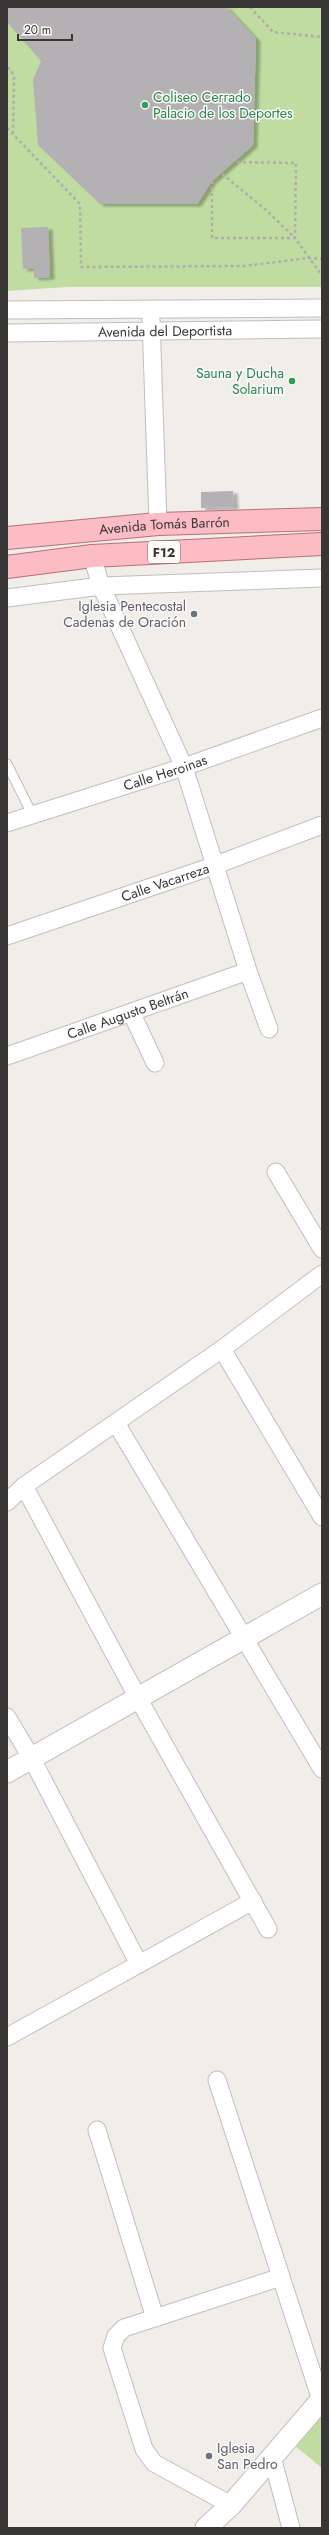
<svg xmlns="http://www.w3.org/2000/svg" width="329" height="2535" viewBox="0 0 329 2535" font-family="Jost,sans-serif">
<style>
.pitch{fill:#c0dca0}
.building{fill:#b4b1b5;filter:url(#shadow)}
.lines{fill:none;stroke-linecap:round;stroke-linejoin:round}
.service-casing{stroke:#c2bebb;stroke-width:11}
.minor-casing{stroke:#c2bebb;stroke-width:19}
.tertiary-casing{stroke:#c2bebb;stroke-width:23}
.primary-casing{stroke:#b57179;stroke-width:24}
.path{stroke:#b0adaa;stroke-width:2.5;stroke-dasharray:3 3;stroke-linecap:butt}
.service{stroke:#fff;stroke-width:9}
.minor{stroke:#fff;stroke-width:17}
.tertiary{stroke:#fff;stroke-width:21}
.primary{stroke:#fbbcc4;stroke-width:22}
.leisure-dot{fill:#2e9e5b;stroke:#fefaf7;stroke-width:1.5}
.worship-dot{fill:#6b7280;stroke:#fefaf7;stroke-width:1.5}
.labels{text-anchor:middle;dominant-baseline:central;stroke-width:3;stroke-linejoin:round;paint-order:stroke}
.shield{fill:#fefaf7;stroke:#737270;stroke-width:1}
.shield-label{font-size:13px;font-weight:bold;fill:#383736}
.leisure-label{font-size:14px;fill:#27864d;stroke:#fefaf7;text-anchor:start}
.street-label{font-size:14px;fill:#383736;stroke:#fefaf7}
.worship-label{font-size:14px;fill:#5b616d;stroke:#fefaf7;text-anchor:end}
</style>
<defs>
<filter id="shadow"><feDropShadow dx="4.5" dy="2.5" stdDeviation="1" flood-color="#0004"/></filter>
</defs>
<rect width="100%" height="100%" fill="#f1ede9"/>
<path class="pitch" d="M7 7H322V287H67L7 291Z
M322 2413V2468L294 2445Z"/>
<path class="building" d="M9 7H226L256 39 253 145 212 181 197 204H100L38 145 33 80 41 61 7 22V9Z
M48 227 50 277 34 278V268L23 269 21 228Z
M233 491 234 507 201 508V492Z"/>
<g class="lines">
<g class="service-casing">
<path id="service" d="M7 764 32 814"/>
</g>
<g class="minor-casing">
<g id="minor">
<path d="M7 310 322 308"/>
<path d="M151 319 158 524"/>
<path id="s1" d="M7 333 322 329"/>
<path d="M92 556 101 586 184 767 248 971 269 1029"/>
<path d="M7 598 101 586 322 578"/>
<path id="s2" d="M7 823 184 767 322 718"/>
<path id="s3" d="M7 936 216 865 322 825"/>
<path d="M132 1014 155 1063"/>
<path id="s4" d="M7 1056 248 971"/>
<path d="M276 1172 322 1249"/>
<path d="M222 1349 322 1517"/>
<path d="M116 1423 322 1769"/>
<path d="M24 1486 138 1698 268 1929"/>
<path d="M7 1502 24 1486 222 1349 322 1274"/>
<path d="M7 1717 32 1759 139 1964"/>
<path d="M7 2037 253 1901"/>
<path d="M217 2080 321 2400"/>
<path d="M97 2130 155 2318"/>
<path d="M272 2457 291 2528"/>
<path d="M231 2505 154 2463 144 2449 112 2348 116 2336 124 2328 281 2277"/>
</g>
</g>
<g class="tertiary-casing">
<path id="tertiary" d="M7 1772 322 1594
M206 2528 231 2505 322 2399"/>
</g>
<g class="primary-casing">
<g id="primary">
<path id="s5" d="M7 538 158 524 322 519"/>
<path d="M7 567 92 556 322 544"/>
</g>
</g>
<path class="path" d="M250 7 273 32 322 37
M7 68 10 69 14 76 13 134
M7 128 80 204 81 267 244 266 308 258 322 259
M231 162 296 163 295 238 322 276
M212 181V238H295L266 210 220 172"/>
<use href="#service" class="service"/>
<use href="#minor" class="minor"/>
<use href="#tertiary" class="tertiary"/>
<use href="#primary" class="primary"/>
</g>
<g class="leisure-dot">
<circle cx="145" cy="105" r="4"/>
<circle cx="292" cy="381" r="4"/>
</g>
<g class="worship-dot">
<circle cx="194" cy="614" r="4"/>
<circle cx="209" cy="2456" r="4"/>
</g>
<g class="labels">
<rect class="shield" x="148" y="541" width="32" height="22" rx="3"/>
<g class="shield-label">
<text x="164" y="552">F12</text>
</g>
<g class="leisure-label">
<text x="153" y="97">Coliseo Cerrado<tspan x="153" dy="16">Palacio de los Deportes</tspan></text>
<text x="284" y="373" text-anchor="end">Sauna y Ducha<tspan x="284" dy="16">Solarium</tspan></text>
</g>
<g class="street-label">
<text stroke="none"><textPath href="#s1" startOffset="158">Avenida del Deportista</textPath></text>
<text stroke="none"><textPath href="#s5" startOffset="158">Avenida Tomás Barrón</textPath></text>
<text stroke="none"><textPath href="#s2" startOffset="166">Calle Heroinas</textPath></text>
<text stroke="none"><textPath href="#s3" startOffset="167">Calle Vacarreza</textPath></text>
<text stroke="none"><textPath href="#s4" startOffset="128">Calle Augusto Beltrán</textPath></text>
</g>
<g class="worship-label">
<text x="186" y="606">Iglesia Pentecostal<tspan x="186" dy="16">Cadenas de Oración</tspan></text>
<text x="217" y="2448" text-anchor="start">Iglesia<tspan x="217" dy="16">San Pedro</tspan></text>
</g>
</g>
<rect width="329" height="2535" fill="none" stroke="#383736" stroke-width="16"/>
<path d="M18 34v6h54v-6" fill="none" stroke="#383736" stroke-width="2"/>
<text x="24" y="34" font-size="12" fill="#383736" stroke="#fefaf7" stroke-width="3" paint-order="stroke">20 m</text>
</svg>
